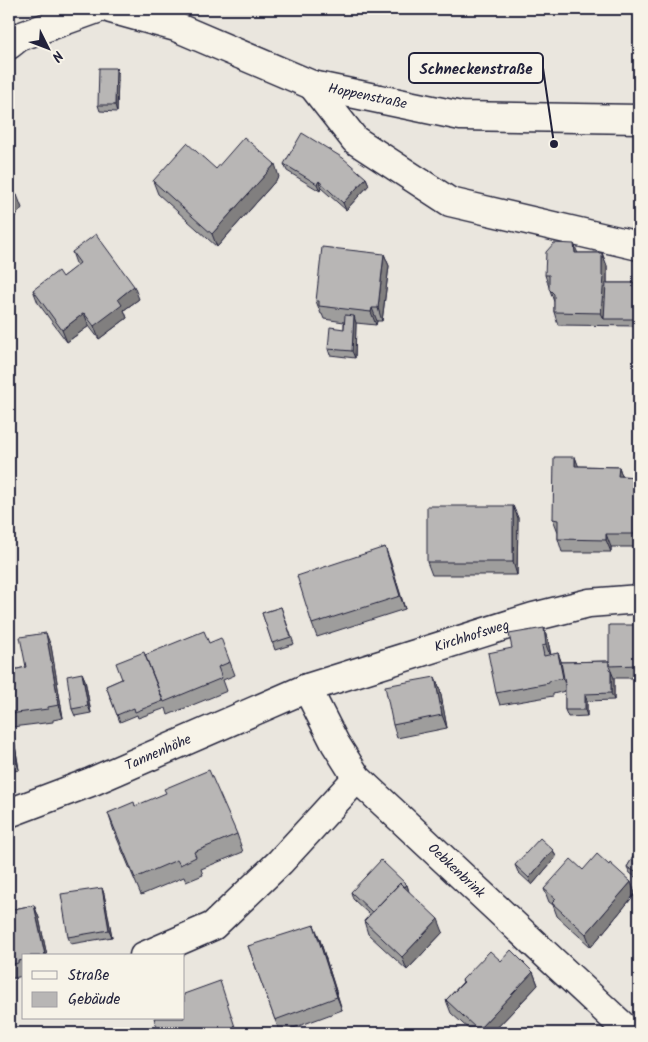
<svg xmlns="http://www.w3.org/2000/svg" width="648" height="1042" viewBox="0 0 648 1042" font-family="Kalam,sans-serif">
<style>
.lines{fill:none;stroke-linecap:round;stroke-linejoin:round}
.minor-casing{stroke:#22223b;stroke-width:31}
.minor{stroke:#f7f3e8;stroke-width:28}
.wall{fill:#9e9d9c;stroke:#22223b}
.shaded-wall{fill:#817f7f;stroke:#22223b}
.building{fill:#b8b6b5;stroke:#22223b}
.labels{text-anchor:middle;dominant-baseline:central;stroke-width:4;stroke-linejoin:round;paint-order:stroke}
.street-label{font-size:14px;fill:#22223b;stroke:#f7f3e8}
.leader{fill:none;stroke:#22223b;stroke-width:2}
.callout-dot{fill:#22223b;stroke:#f7f3e8;stroke-width:2}
.callout{fill:#f7f3e8;stroke:#22223b;stroke-width:2}
.callout-label{font-size:15px;text-anchor:middle;font-weight:bold;fill:#22223b}
</style>
<rect width="100%" height="100%" fill="#eae6de"/>
<filter id="ink" filterUnits="userSpaceOnUse"><feTurbulence type="fractalNoise" baseFrequency=".02" numOctaves="2"/><feDisplacementMap in="SourceGraphic" scale="10" xChannelSelector="R" yChannelSelector="G"/><feConvolveMatrix kernelMatrix="1 2 1 2 8 2 1 2 1" color-interpolation-filters="sRGB"/></filter>
<g filter="url(#ink)">
<g class="lines">
<g class="minor-casing">
<g id="minor">
<path id="s1" d="M111 9 176 27 312 85 461 116 639 119"/>
<path d="M9 45 19 37 97 9"/>
<path d="M312 85 355 140 450 202 639 246"/>
<path id="s2" d="M307 688 335 743 357 778 630 1033"/>
<path id="s3" d="M9 813 91 782 307 688 533 617 589 603 639 599"/>
<path d="M144 956 213 926 280 862 357 778"/>
</g>
</g>
<use href="#minor" class="minor"/>
</g>
<path class="wall" d="M116 68 118 75 117 112 100 111 98 105Z
M284 164 366 178 369 185 346 210 321 188 320 191 287 171Z
M216 169 279 177 217 247 158 194 153 181Z
M72 252 139 299 124 310 127 318 99 339 89 326 67 342 38 303 33 290 62 277 77 266Z
M578 253H602L607 266V283H639V326L558 325 554 312V302L545 275Z
M384 254 389 266 382 321H377L376 325 356 323 355 358 330 355 328 349 344 329V322L324 319 322 314H321L316 301Z
M575 457 578 466 619 467 622 476 637 477 639 484V547H611V552H562L558 539V532L553 519Z
M513 506 518 518 517 575H432L427 562Z
M385 547 405 609 317 637 312 624Z
M281 607 294 644 275 650 262 613Z
M639 625V678H614V700L587 701V716L568 717 565 710V691L553 694V696L500 705 496 693 512 648 548 641 551 655 558 653 561 662 609 661Z
M209 643 230 662 235 675 223 680 227 691 168 715 166 708 138 718 137 715 120 722 106 686 122 679 145 655Z
M51 646 63 718 53 720V722L12 727 9 719V671L26 667Z
M82 673 85 680 91 713 75 716 72 709Z
M435 677 440 690 447 728 397 738 393 725Z
M11 732 14 739 19 770 9 772V733Z
M135 806 237 834 243 852 201 869 203 875 186 882 184 877 141 895 114 831 108 813Z
M639 847V880L630 873 627 867Z
M553 850 556 857 532 885 518 872 515 865Z
M609 865 631 882 635 894 591 947 557 916 553 905 549 902 544 889 583 870Z
M407 885 409 892 443 932 407 970 368 934 364 921 370 915 353 899 351 892Z
M102 888 104 894 112 937 71 944 68 937Z
M34 905 39 918 47 956H24V974H22L23 976 9 979V910Z
M319 937 342 1010 280 1033 248 946Z
M501 961 533 972 538 985 492 1033H473L451 1013 446 1000 463 982 462 980Z"/>
<path class="shaded-wall" d="M116 68 118 75 117 112 115 105Z
M275 164 279 177 217 247 212 234Z
M366 178 369 185 346 210 343 203Z
M319 181 321 188 320 191 317 184Z
M17 195 22 208 9 224V205Z
M574 244 579 256 575 253Z
M602 253 607 266V284L604 319 601 313Z
M384 254 389 266 382 321 378 308Z
M134 286 139 299 124 310 127 318 99 339 94 326 118 299Z
M372 308 377 321 376 325 371 312Z
M84 313 89 326 67 342 62 330Z
M354 316 356 323 355 358 352 351Z
M575 457 580 470 575 466Z
M619 467 623 479 618 476Z
M637 477 639 484V544L636 534Z
M513 506 518 518 517 575 513 562Z
M606 534 611 547V552L606 540Z
M385 547 390 560 405 609 400 596Z
M544 628 548 641 551 658 546 645Z
M46 633 51 646 63 718 59 705Z
M558 653 563 666 567 691 563 678Z
M611 671 614 678V700L611 693Z
M82 673 85 680 91 713 88 706Z
M435 677 440 690 447 728 442 715Z
M585 694 587 701V716L585 710Z
M11 732 14 739 19 770 17 763Z
M553 850 556 857 532 885 529 878Z
M631 882 635 894 591 947 586 934Z
M407 885 409 892 379 923 376 916Z
M102 888 104 894 112 937 109 930Z
M34 905 39 918 47 956H46L45 955Z
M438 919 443 932 407 970 402 957Z
M314 925 319 937 342 1010 337 997Z
M533 972 538 985 492 1033H479L478 1030Z"/>
<path class="building" d="M99 68H116L115 105H98Z
M302 133 343 158 366 178 343 203 319 181 317 184 284 164Z
M244 137 275 164 212 234 153 181 187 143 216 169Z
M9 188 17 195 9 205Z
M96 234 134 286 118 299 122 305 94 326 84 313 62 330 33 290 58 271 62 277 80 263 72 252Z
M554 243 574 244 575 253H602V276L604 277 601 313 554 312V294L549 289V275H545L546 252Z
M322 247 384 254 378 308H372L371 312 319 306V301H316Z
M606 283H639V319H604Z
M345 315 354 316 352 351 328 349 330 327 344 329Z
M554 457H575V466L619 467 618 476 637 477 636 534H606V540L558 539V520L553 519Z
M427 506H513V562H427Z
M385 547 400 596 312 624 297 576Z
M281 607 291 637 272 643 262 613Z
M609 625H639V665L609 666Z
M544 628 546 645 542 646 544 656 558 653 563 678 549 681V683L496 693 488 653 512 648 509 634Z
M204 631 209 643 221 638 230 662 218 667 222 678 164 702 145 655Z
M46 633 59 705 48 707V709L9 714V671L26 667 20 637Z
M144 652 145 655 163 701 135 712 134 708 117 715 106 686 122 679 116 663Z
M609 661V666L611 671V693L585 694V710H565V684L561 662Z
M82 673 88 706 72 709 67 676Z
M435 677 442 715 393 725 385 686Z
M11 732 17 763 9 764V733Z
M209 770 237 834 194 852 196 857 180 865 177 860 135 878 108 813 134 802 135 806 166 793 164 789Z
M540 838 553 850 529 878 515 865Z
M639 847V870L637 873 627 867Z
M597 854 609 865 610 863 631 882 586 934 552 903 556 899 544 889 571 859 583 870Z
M381 860 407 885 404 887 400 883 372 912 351 892Z
M400 883 438 919 402 957 364 921Z
M102 888 109 930 68 937 61 894Z
M34 905 45 955 42 956H24V960L18 961V963L9 965V910Z
M314 925 337 997 275 1020 248 946Z
M511 950 533 972 478 1030 446 1000 464 982 462 980 490 951 501 961Z
M220 981 237 1033H159L154 1018H184V994Z
M457 1028 463 1033H453Z"/>
</g>
<g class="labels">
<g class="street-label">
<text stroke="none"><textPath href="#s1" startOffset="272">Hoppenstraße</textPath></text>
<text stroke="none"><textPath href="#s3" startOffset="496">Kirchhofsweg</textPath></text>
<text stroke="none"><textPath href="#s3" startOffset="161">Tannenhöhe</textPath></text>
<text stroke="none"><textPath href="#s2" startOffset="239">Oebkenbrink</textPath></text>
</g>
</g>
<path class="leader" d="M554 144L543 68"/>
<circle class="callout-dot" cx="554" cy="144" r="5"/>
<rect class="callout" x="409" y="53" width="134" height="30" rx="5"/>
<g class="callout-label">
<text x="476" y="74">Schneckenstraße</text>
</g>
<rect width="648" height="1042" fill="none" stroke="#f7f3e8" stroke-width="30"/>
<rect x="15" y="15" width="618" height="1012" fill="none" stroke="#22223b" stroke-width="2" filter="url(#ink)"/>
<rect x="22" y="954" width="162" height="65" fill="#f7f3e8" stroke="#a29fa3"/>
<rect x="32" y="971" width="25" height="8" fill="#f7f3e8" stroke="#a29fa3"/>
<text x="68" y="980" font-size="15" fill="#22223b">Straße</text>
<rect x="32" y="992" width="25" height="15" fill="#b8b6b5" stroke="#a29fa3"/>
<text x="68" y="1004" font-size="15" fill="#22223b">Gebäude</text>
<g transform="translate(48 48) rotate(132)" stroke="#f7f3e8" stroke-width="4" paint-order="stroke">
<path d="M0-4L9 19L0 12L-9 19Z" fill="#22223b"/>
<text y="-8" font-size="14" font-weight="bold" text-anchor="middle" fill="#22223b">N</text>
</g>
</svg>
